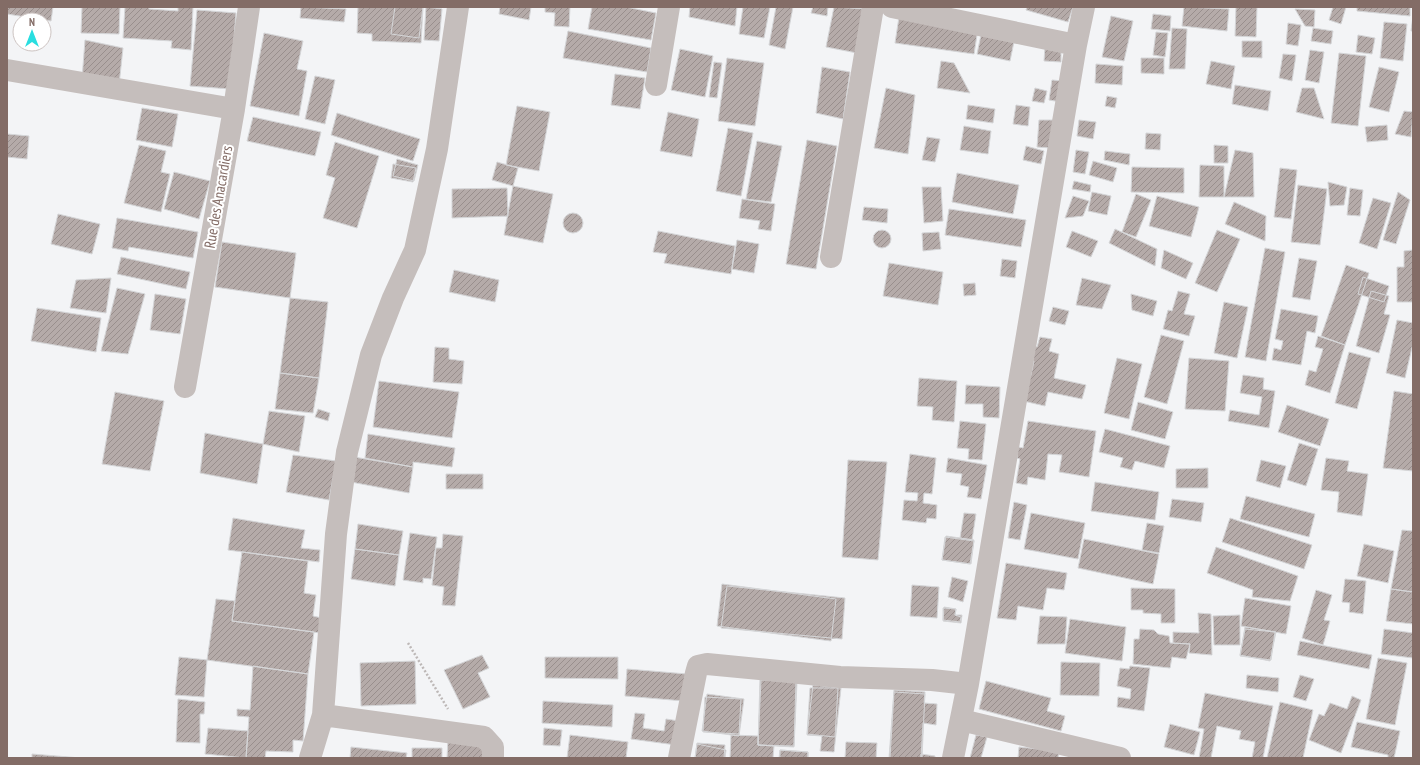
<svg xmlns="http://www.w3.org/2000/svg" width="1420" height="765" viewBox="0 0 1420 765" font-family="'PT Sans Narrow',sans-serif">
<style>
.building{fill:url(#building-hatch);stroke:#d5d6d8}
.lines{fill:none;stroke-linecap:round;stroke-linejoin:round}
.path{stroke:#bdb8b7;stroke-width:2.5;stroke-dasharray:2 2;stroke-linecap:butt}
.street{stroke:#c5bebc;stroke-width:22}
.labels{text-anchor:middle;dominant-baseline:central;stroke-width:4;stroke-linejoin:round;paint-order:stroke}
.street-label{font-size:15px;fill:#836c66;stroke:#fff}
</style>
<defs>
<pattern id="building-hatch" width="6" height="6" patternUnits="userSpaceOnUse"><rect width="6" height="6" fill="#b5aba9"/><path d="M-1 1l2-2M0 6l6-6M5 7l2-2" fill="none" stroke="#998f8d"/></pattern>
</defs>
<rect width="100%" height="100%" fill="#f3f4f6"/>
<path class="building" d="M7 7H53L51 21 7 14Z
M82 7H120L119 34 81 33Z
M125 7H149V9L178 11V7H193L191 50 171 48 172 41 123 38Z
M301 7 346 9 344 22 300 18Z
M358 7H423L421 43 372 41V34L357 33Z
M395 7H423L419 38 391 34Z
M426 7 442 9 439 41 424 40Z
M500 7H531L529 20 499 14Z
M545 7H570L569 27 554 26 555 13 545 12Z
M592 7H626L656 13 651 40 588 29Z
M690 7H737L735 26 689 17Z
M743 7H770L764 38 739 34Z
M776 7H793L785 49 769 45Z
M813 7H828L827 16 811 13Z
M834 7 866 9 857 53 826 47Z
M1027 7H1073L1068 22 1026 10Z
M1184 7 1229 9 1227 31 1182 26Z
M1236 7H1257L1256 37 1235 36Z
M1333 7H1346L1341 24 1329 20Z
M1357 7H1410V16L1357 11Z
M1295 9 1315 10 1314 27 1305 26Z
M197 10 236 13 230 89 190 86Z
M1153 14 1171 16 1170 31 1151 29Z
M1111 16 1133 21 1124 61 1102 57Z
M1413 16V31H1411Z
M899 17 978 29 974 54 895 43Z
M1384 22 1407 24 1403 61 1380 58Z
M1288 23 1301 25 1298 46 1286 44Z
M1172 28 1187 29 1185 69H1169Z
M1313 28 1333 31 1331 44 1311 41Z
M982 30 1015 37 1010 61 977 54Z
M568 31 651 48 647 72 563 58Z
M1156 32 1168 33 1165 57 1153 55Z
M264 33 303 41 297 69 307 71 299 116 250 106Z
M1358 35 1375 38 1372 54 1356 52Z
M85 40 123 48 119 85 82 79Z
M1242 41H1262V58L1242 57Z
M1045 47 1061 48V62L1044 61Z
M680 49 713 56 705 97 671 90Z
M1310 50 1324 52 1319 83 1305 80Z
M1339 53 1366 56 1358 126 1331 123Z
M1283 54 1296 55 1292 81 1279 78Z
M727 58 764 63 755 126 718 121Z
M1141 58H1164V74L1141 73Z
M941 61 954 63 970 93 937 88Z
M1211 61 1235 66 1231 89 1206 84Z
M714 62 722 63 717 98 709 97Z
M1096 64 1123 66 1122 85 1095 83Z
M822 67 850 72 843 119 816 113Z
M1379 67 1399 72 1389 112 1369 107Z
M615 74 645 78 640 109 611 105Z
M315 76 335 80 325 124 305 119Z
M1052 80 1063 81 1061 102 1049 100Z
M1235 85 1271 91 1268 111 1232 104Z
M886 88 915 95 908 154 874 148Z
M1035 88 1047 91 1044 103 1032 101Z
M1302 88H1314L1324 119 1296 112Z
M1107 96 1117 98 1115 108 1105 106Z
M968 105 995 109 993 123 966 119Z
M1016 105 1030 107 1028 126 1013 124Z
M517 106 550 112 539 171 506 165Z
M142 108 178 114 172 147 136 140Z
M1404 111 1413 112 1411 137 1395 134Z
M668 112 699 119 692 157 660 151Z
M337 113 420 139 413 161 331 135Z
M253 117 321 132 315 156 247 141Z
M1039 120H1054L1052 148 1037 147Z
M1079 120 1096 122 1093 139 1077 136Z
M1387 125 1388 140 1367 142 1365 127Z
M964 126 991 131 988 154 960 150Z
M728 128 753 133 741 196 716 191Z
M1146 133 1161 134 1160 150 1145 149Z
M7 134 29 136 27 159 7 157Z
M927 137 940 139 935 162 922 160Z
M807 140 837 146 816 269 786 264Z
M757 141 782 146 771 202 746 199Z
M335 142 379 156 357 228 323 218 335 178 326 175Z
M139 145 166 151 161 172 170 174 161 212 124 203Z
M1214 145 1228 146V163H1214Z
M1026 146 1044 151 1041 164 1023 160Z
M1076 150 1089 152 1085 174 1073 172Z
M1235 150 1253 153 1254 197H1224Z
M1105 151 1130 154 1129 165 1104 160Z
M397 159 418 165 414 181 393 176Z
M1093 161 1117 168 1113 182 1089 175Z
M497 162 518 168 513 186 492 180Z
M393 164 416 168 413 182 391 178Z
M1200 165 1224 166V197H1199Z
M1132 167 1184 168V193L1131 192Z
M1280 168 1297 170 1291 219 1274 217Z
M174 172 210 181 199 219 164 209Z
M957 173 1019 185 1013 214 952 202Z
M1074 181 1091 185 1090 192 1072 189Z
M1328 182 1347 187 1344 205 1330 206Z
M1298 185 1327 189 1320 245 1291 242Z
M513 186 553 194 543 243 504 235Z
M922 187H941L943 221 924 223Z
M507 188 508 216 452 218V189Z
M1350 188 1363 190 1360 216 1347 215Z
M1092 192 1111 196 1107 215 1088 211Z
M1398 192 1410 200 1396 244 1383 240Z
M1136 194 1151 200 1136 237 1122 232Z
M1073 196 1089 201 1083 216 1065 218Z
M1157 196 1199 207 1191 237 1149 226Z
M1373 198 1391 203 1377 249 1359 243Z
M742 199 775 204 771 231 758 229 760 221 739 218Z
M1234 202 1266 216 1265 241 1225 224Z
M864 207 888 209 887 223 862 220Z
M949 209 1026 220 1021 247 945 235Z
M563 223a10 10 0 1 1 20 0a10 10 0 1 1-20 0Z
M58 214 100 224 92 254 51 244Z
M117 218 198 232 193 258 129 247 128 251 112 248Z
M1413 224V302H1397V267H1404V251L1413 250Z
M1115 229 1157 249 1155 266 1109 243Z
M1217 230 1240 239 1217 292 1195 283Z
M873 239a9 9 0 1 1 18 0a9 9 0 1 1-18 0Z
M658 231 735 246 731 274 664 263 667 254 653 252Z
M1072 231 1098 241 1091 257 1066 247Z
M939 232 941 249 923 251 922 233Z
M737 240 759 244 754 273 732 269Z
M222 242 296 253 290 298 215 287Z
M1265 248 1285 252 1266 361 1245 357Z
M1164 250 1193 263 1186 279 1161 268Z
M121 257 190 272 186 289 117 274Z
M1299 258 1317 261 1310 300 1292 297Z
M1002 259 1017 261 1015 278 1000 276Z
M889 263 943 272 938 305 883 296Z
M1346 265 1369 273 1345 345 1321 336Z
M454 270 499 280 495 302 449 292Z
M1363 277 1389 286 1384 302 1358 294Z
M111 278 106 313 70 308 76 280Z
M1082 278 1111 285 1102 309 1076 305Z
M975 283 976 295 964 296 963 284Z
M117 288 145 294 128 354 101 351Z
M1178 291 1190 294 1184 314 1195 316 1189 336 1163 329 1168 310 1172 311Z
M1371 291 1389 296 1384 314 1390 315 1379 353 1356 346Z
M155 294 186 299 180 334 150 330Z
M1131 294 1157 301 1153 316 1132 310Z
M290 298 328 302 319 378 280 373Z
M1224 302 1248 307 1237 358 1214 353Z
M1053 307 1069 311 1065 325 1049 321Z
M37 308 101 318 96 352 31 341Z
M1281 309 1318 316 1315 333 1307 331 1301 365 1272 360 1274 348 1281 350 1283 341 1275 339Z
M1397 320 1413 323V343L1405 378 1386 373Z
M1161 335 1184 341 1167 404 1144 397Z
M1318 336 1345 345 1330 393 1305 385 1309 370 1316 372 1323 349 1315 347Z
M1040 337 1052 339 1049 351 1059 354 1054 378 1086 385 1082 399 1048 392 1045 406 1019 400 1031 375 1034 361 1026 359 1029 345 1037 347Z
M435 347 449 348V359L464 361 462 384 433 382Z
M1349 352 1371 358 1357 409 1335 403Z
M1117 358 1142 364 1129 419 1104 413Z
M1189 358 1229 361 1225 411 1185 409Z
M280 373 319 378 313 413 275 409Z
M1243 375 1264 378 1263 389 1275 391 1269 428 1228 421 1230 410 1259 415 1262 397 1240 393Z
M919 378 957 381 954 422 932 420 933 407 917 406Z
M379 381 459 392 452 438 373 427Z
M966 385 1000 387 999 418 983 417V404H965Z
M1394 391 1413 394V471L1383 468Z
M115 392 164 401 150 471 102 464Z
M1138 402 1173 412 1165 439 1131 430Z
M1287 405 1329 419 1320 446 1278 432Z
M318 409 330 413 328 421 315 417Z
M269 411 305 416 299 452 263 444Z
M960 421 986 424 982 460 968 459 969 449 957 448Z
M1028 421 1096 431 1089 477 1059 472 1062 455 1048 454 1045 480 1028 477 1027 485 1016 483 1020 459 1017 458 1018 447 1023 448Z
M1105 429 1170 446 1164 468 1135 461 1132 470 1120 467 1123 458 1099 452Z
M205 433 263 444 257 484 200 473Z
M368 434 455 448 452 467 413 462V467L365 458Z
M1299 443 1318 449 1306 486 1287 480Z
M910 454 936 458 932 494 924 493 923 503 937 505 936 519 927 518 926 523 902 520 904 500 917 501 918 493 905 492Z
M293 455 336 461 329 500 286 492Z
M354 457 413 467 409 493 351 482Z
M948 458 987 465 981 499 967 497 969 487 960 485 962 474 946 472Z
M1326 458 1349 461 1347 471 1368 474 1362 516 1337 512 1339 492 1321 490Z
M848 460 887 462 878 560 842 557Z
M1261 460 1286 466 1280 488 1256 481Z
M1208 468V488H1176V469Z
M446 474H483V489H446Z
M1095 482 1159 492 1155 520 1091 511Z
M1246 496 1315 514 1309 537 1240 519Z
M1172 499 1204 503 1201 522 1169 517Z
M1014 502 1027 505 1020 540 1008 538Z
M964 513 976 514 972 540 960 538Z
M1031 513 1085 523 1078 559 1024 549Z
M233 518 305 530 301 548 320 550 319 562 228 550Z
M1230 518 1312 545 1304 569 1222 542Z
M1147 523 1164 526 1159 553 1142 550Z
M358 524 403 531 399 555 355 549Z
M1402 530 1413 531V592L1391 589Z
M410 533 437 537 431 579 423 578V583L403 580Z
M443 534 463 536 455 606 442 605 444 587 432 585 436 548H442Z
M946 536 974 540 971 564 942 560Z
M945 537 974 541 970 564 942 560Z
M1084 539 1159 554 1153 584 1078 568Z
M1364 544 1394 551 1388 583 1357 576Z
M1216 547 1298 576 1290 601 1252 597 1253 590 1207 573Z
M355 549 399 555 395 586 351 579Z
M242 552 308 561 304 593 316 595 313 616 322 618 320 633 232 621Z
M1006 563 1067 573 1064 590 1047 588 1043 610 1018 606 1016 620 997 618Z
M952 577 968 581 963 602 948 597Z
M1345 579 1366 581 1363 614 1349 612 1350 603 1342 602Z
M722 584 836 599 831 641 717 626Z
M912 585 939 587 937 618 910 616Z
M727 586 845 598 842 639 721 628Z
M1131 588 1175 589V623H1161V614L1143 613V610H1131Z
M1391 589 1413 592V624L1386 621Z
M1316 590 1332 595 1324 620 1330 621 1323 645 1302 638Z
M1245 598 1291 606 1286 634 1241 626Z
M216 599 235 601 232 621 314 632 308 674 207 660Z
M944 607 956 609 955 615H962L961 623 943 621Z
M943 608 956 609 955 615 961 617 960 622 943 620Z
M1198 613 1211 614 1212 655 1189 653 1190 644 1173 643V632L1199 633Z
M1240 615V645H1214L1213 616Z
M1040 616 1067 617 1065 644H1037Z
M1070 619 1126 627 1122 661 1065 653Z
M1245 627 1276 632 1270 661 1240 655Z
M1140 629 1154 630 1158 634 1169 636 1170 643 1190 644 1186 659 1172 657 1170 668 1133 664 1134 639H1139Z
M1245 629 1275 632 1271 660 1240 656Z
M1384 629 1413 633V658L1381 654Z
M1300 641 1372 655 1369 669 1297 655Z
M482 655 489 668 478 673 490 697 463 709 444 670Z
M179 657 207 660 204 697 175 695Z
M545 657H618V679L545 678Z
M1378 658 1407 663 1395 725 1366 719Z
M415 661 416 704 361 706 360 663Z
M1061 662 1100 663 1099 696 1060 695Z
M253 666 308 674 303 741 293 740V752L266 751 265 758H246L249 717 237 716V709L250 710Z
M1130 666 1150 668 1144 711 1117 707 1118 697 1130 699 1131 689 1117 686 1120 668 1129 669Z
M627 669 687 674 684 701 625 696Z
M1247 675 1279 678 1278 692 1246 688Z
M1300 675 1314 679 1306 701 1293 697Z
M760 679 796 680 794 746 758 745Z
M761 680 797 682 794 747 758 745Z
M986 681 1051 698 1047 711 1065 716 1061 731 979 709Z
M813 685 841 688 834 752 820 751 822 736 807 735Z
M810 688H838L835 737 807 734Z
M894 690 925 692 922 758H889Z
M894 692 925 694 924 703 937 704 936 725 923 723 921 758H890Z
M1205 693 1273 706 1263 758H1252L1255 742 1239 739 1241 731 1217 726 1211 758H1199L1204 729 1198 728Z
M707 694 744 699 739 736 702 731Z
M1352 696 1361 700 1341 753 1309 740 1319 714 1324 716 1330 703 1347 709Z
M705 697 741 699 739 734 703 732Z
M178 699 205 702 204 714H200V743L176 742Z
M543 701 613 705 612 727 542 723Z
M1280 702 1313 710 1303 758H1267Z
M635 713 645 714 643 728 664 731 666 719 679 721 676 745 631 739Z
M1357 722 1400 731 1394 758H1388V755L1351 747Z
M1170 724 1200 732 1194 755 1164 747Z
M208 728 248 731 246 758 205 754Z
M544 728 562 730 560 746 543 745Z
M570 735 628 742 626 758H567Z
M731 735 758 736V745L774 746 773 758H730Z
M976 735 987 737 981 758H970Z
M448 739 484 742 490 758H447Z
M846 742 877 743 876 758H845Z
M697 743 725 745 724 758H695Z
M697 744 726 750 725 758H695Z
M351 747 407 753 406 758H350Z
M1019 747 1059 751 1058 758H1018Z
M412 748H442V758H412Z
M780 750 808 752V758H779Z
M780 750 808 752V758H780Z
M32 754 81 758H32Z
M921 754 935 756V758H921Z"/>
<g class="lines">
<path class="path" d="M408 643 448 709"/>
<path class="street" d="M892 7 1076 45
M7 70 234 109
M656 85 669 7
M831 257 873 7
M185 387 234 109 249 7
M323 715 484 737 493 747V758
M961 720 1120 758
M310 758 323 715 336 534 347 452 371 355 393 298 415 250 437 149 458 7
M679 758 696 673 698 666 707 664 840 677 932 680 968 684
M953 758 968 684 1076 45 1084 7"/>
</g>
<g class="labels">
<g class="street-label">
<text transform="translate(218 197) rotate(-80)">Rue des Anacardiers</text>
</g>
</g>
<rect width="1420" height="765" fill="none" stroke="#836c66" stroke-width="16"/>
<g transform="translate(32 32)"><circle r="19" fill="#ffffff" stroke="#cdc4c2"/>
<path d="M0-3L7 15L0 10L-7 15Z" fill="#29dee0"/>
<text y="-6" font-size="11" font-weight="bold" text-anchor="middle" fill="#836c66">N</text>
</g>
</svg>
